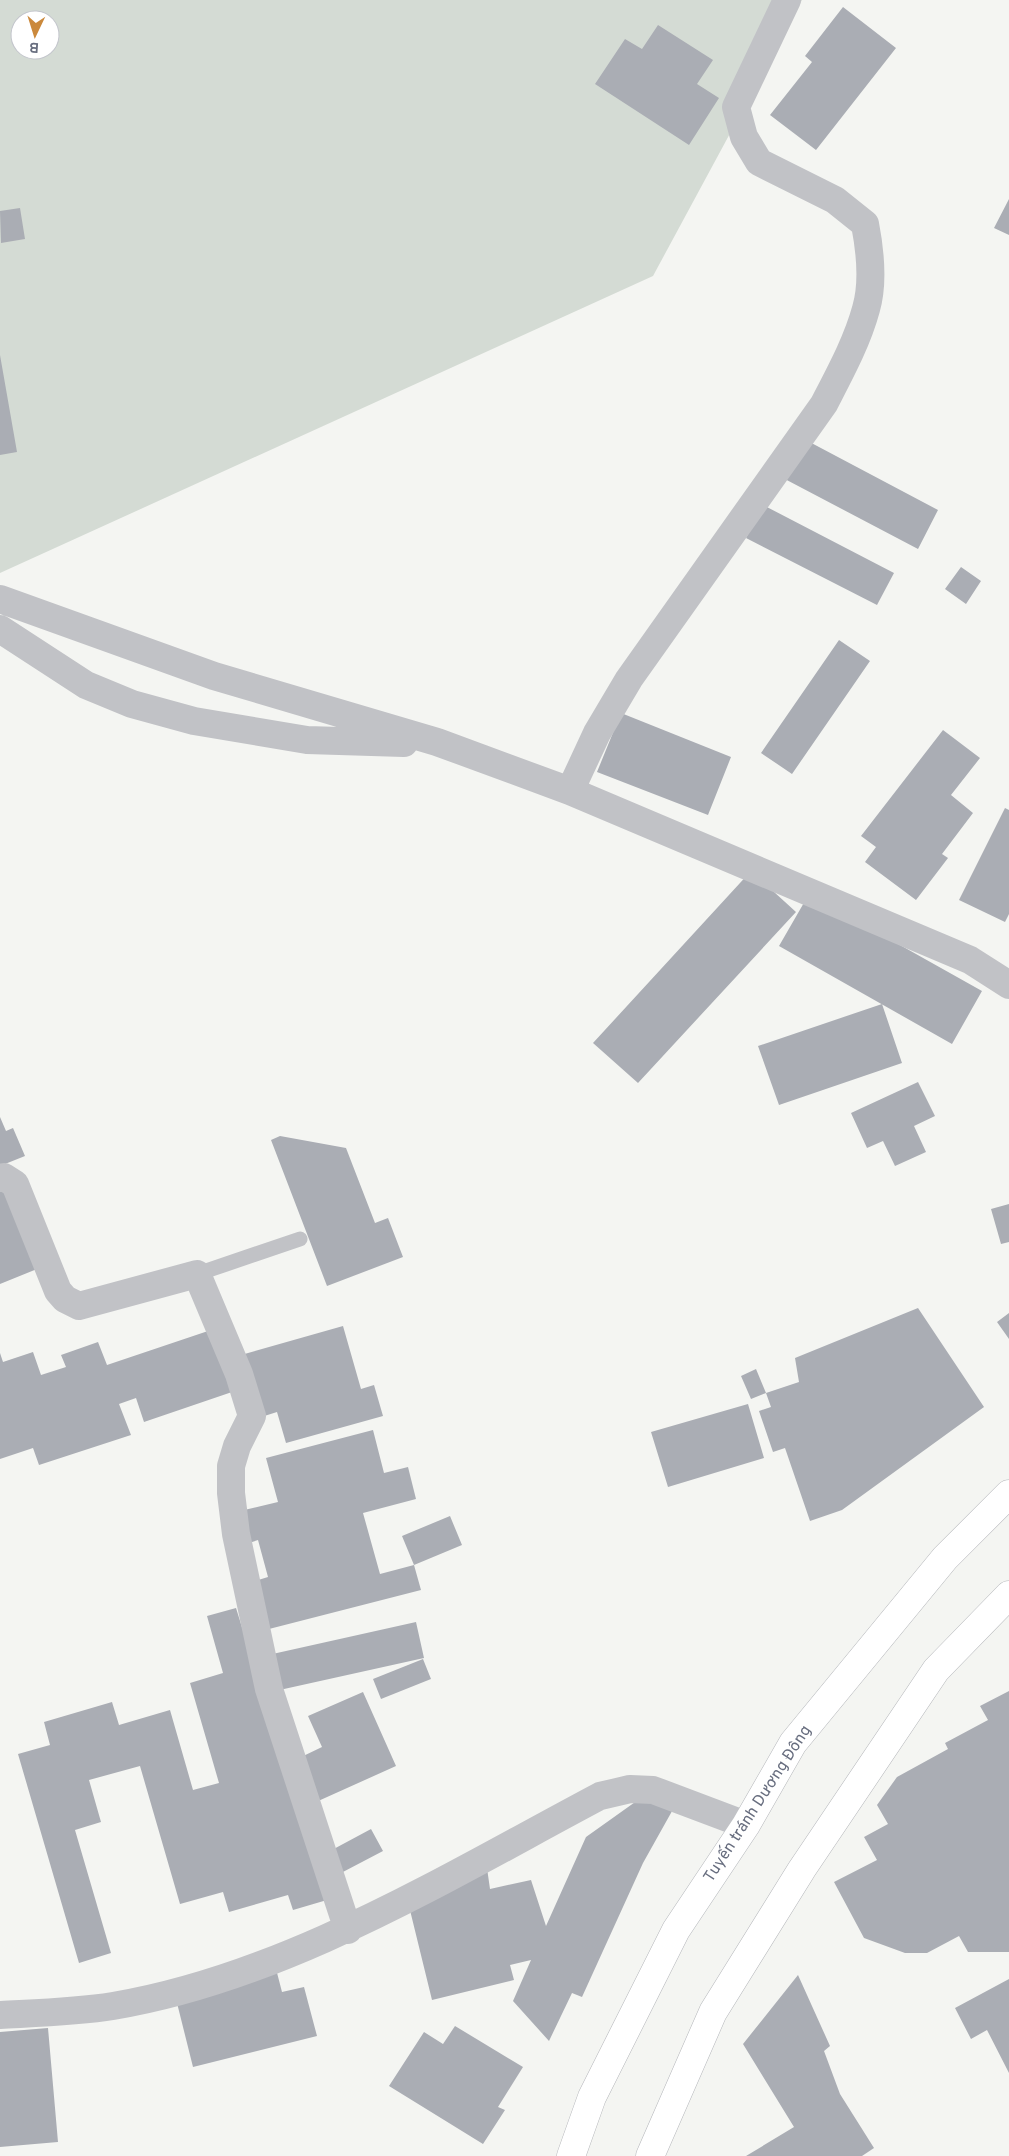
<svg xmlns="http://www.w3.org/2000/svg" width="1009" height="2156" viewBox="0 0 1009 2156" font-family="Overpass,sans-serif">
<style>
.green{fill:#d4dbd4;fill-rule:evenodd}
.building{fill:#aaadb4}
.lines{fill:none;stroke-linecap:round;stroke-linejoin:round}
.primary-casing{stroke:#b4b6ba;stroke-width:29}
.service{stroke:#c1c2c6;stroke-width:15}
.minor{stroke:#c1c2c6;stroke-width:28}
.primary{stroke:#fff;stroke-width:28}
.labels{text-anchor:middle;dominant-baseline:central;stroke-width:5;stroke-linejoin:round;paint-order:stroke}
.street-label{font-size:16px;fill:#686e7f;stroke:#fff}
</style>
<rect width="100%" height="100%" fill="#f4f5f2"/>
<path class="green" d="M0 0H802L653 276 0 573ZM20 20H50V50H20Z"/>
<path class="building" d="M843 7 896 48 816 150 770 115 812 62 805 56Z
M658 25 713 60 697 84 719 98 689 145 595 84 625 39 642 49Z
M1009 199V235L994 228Z
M20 208 25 239 1 243 0 211Z
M0 355 17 452 0 455Z
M802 438 938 510 918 549 781 477Z
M763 505 894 573 877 605 746 538Z
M961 567 981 581 966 604 945 589Z
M839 640 870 661 792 774 761 753Z
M621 713 731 757 708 815 597 772Z
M943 730 980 758 951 795 973 813 942 854 948 858 916 900 865 862 876 847 861 836Z
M1005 808 1009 810V914L1005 922 959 900Z
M751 871 796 912 638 1083 593 1043Z
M809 894 982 991 952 1044 779 946Z
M882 1004 902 1063 779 1105 758 1046Z
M918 1082 935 1116 914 1126 926 1152 895 1166 883 1141 867 1148 851 1113Z
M0 1117 6 1131 13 1128 25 1156 0 1166Z
M280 1136 346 1148 375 1223 388 1218 403 1257 327 1286 271 1140Z
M0 1179 37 1269 0 1284Z
M1009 1204V1242L1001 1244 991 1209Z
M918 1308 984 1407 842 1510 810 1521 785 1448 773 1452 759 1411 771 1407 766 1393 799 1382 795 1358Z
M1009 1313V1339L997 1322Z
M343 1326 361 1389 374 1385 383 1416 286 1443 277 1412 258 1418 241 1355Z
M211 1330 232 1392 144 1422 136 1398 119 1404 131 1435 39 1465 33 1448 0 1459V1353L3 1362 33 1352 41 1375 66 1367 61 1355 98 1342 107 1365Z
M756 1369 766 1393 751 1399 741 1376Z
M748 1404 764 1458 668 1487 651 1432Z
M373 1430 384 1473 408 1467 416 1499 363 1513 380 1574 414 1565 421 1590 269 1629 255 1581 268 1577 258 1540 249 1543 240 1511 278 1502 266 1458Z
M450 1516 462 1545 414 1565 402 1536Z
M236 1608 327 1900 293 1910 288 1895 229 1912 223 1892 180 1904 140 1766 89 1780 101 1822 75 1830 111 1953 79 1963 18 1754 50 1745 44 1722 112 1702 119 1725 170 1710 193 1790 219 1783 190 1683 223 1673 207 1616Z
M416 1622 424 1658 275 1691 268 1655Z
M423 1659 431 1679 381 1699 373 1679Z
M1009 1691V1952H968L959 1936 927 1953H905L864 1938 834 1882 877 1860 864 1837 888 1824 877 1805 897 1777 948 1749 945 1743 988 1720 980 1706Z
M363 1692 396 1766 316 1802 297 1759 322 1747 308 1716Z
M645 1795 676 1804 643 1863 582 1997 572 1993 549 2041 513 2001 531 1960 510 1965 514 1980 432 2000 408 1902 486 1861 490 1889 531 1880 546 1926 586 1837Z
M371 1829 383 1851 341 1873 330 1851Z
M275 1965 282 1992 304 1987 317 2036 193 2067 175 1995Z
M798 1975 830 2046 824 2051 840 2094 874 2148 862 2156H746L794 2127 743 2044Z
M1009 1979V2073L987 2030 971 2039 955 2008Z
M455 2026 523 2067 498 2107 505 2110 483 2144 389 2086 424 2032 443 2044Z
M48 2028 58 2142 0 2147V2032Z"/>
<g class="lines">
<g class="primary-casing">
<path id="primary" d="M571 2156 592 2097 676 1930 746 1825 793 1743 945 1558 1009 1494
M650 2156 713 2012 802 1869 936 1670 1009 1595"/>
</g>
<path class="service" d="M197 1274 300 1239"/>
<path class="minor" d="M0 599 214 676 437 742 570 791 970 960 1009 985
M0 629 86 685 132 704 194 721 307 740 404 743
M570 791 597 733 629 679 824 404C840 373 857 342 866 309 874 282 870 250 865 224L835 200 759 162 744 137 736 107 787 0
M0 1178 4 1177 15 1184 58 1291 65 1299 79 1306 197 1274 239 1374 252 1416 237 1446 231 1466V1493L236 1534 269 1689 348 1930
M0 2015C37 2013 76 2012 113 2006 286 1977 447 1877 600 1796L630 1789 653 1790 746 1825"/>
<use href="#primary" class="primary"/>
</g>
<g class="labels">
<g class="street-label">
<text transform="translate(758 1804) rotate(-57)">Tuyến tránh Dương Đông</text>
</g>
</g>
<g transform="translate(35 35) rotate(184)"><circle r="24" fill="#ffffff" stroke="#c3c5cc"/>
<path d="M0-4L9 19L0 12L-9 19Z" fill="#cb893c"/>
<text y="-8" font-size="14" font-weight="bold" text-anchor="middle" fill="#686e7f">B</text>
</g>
</svg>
